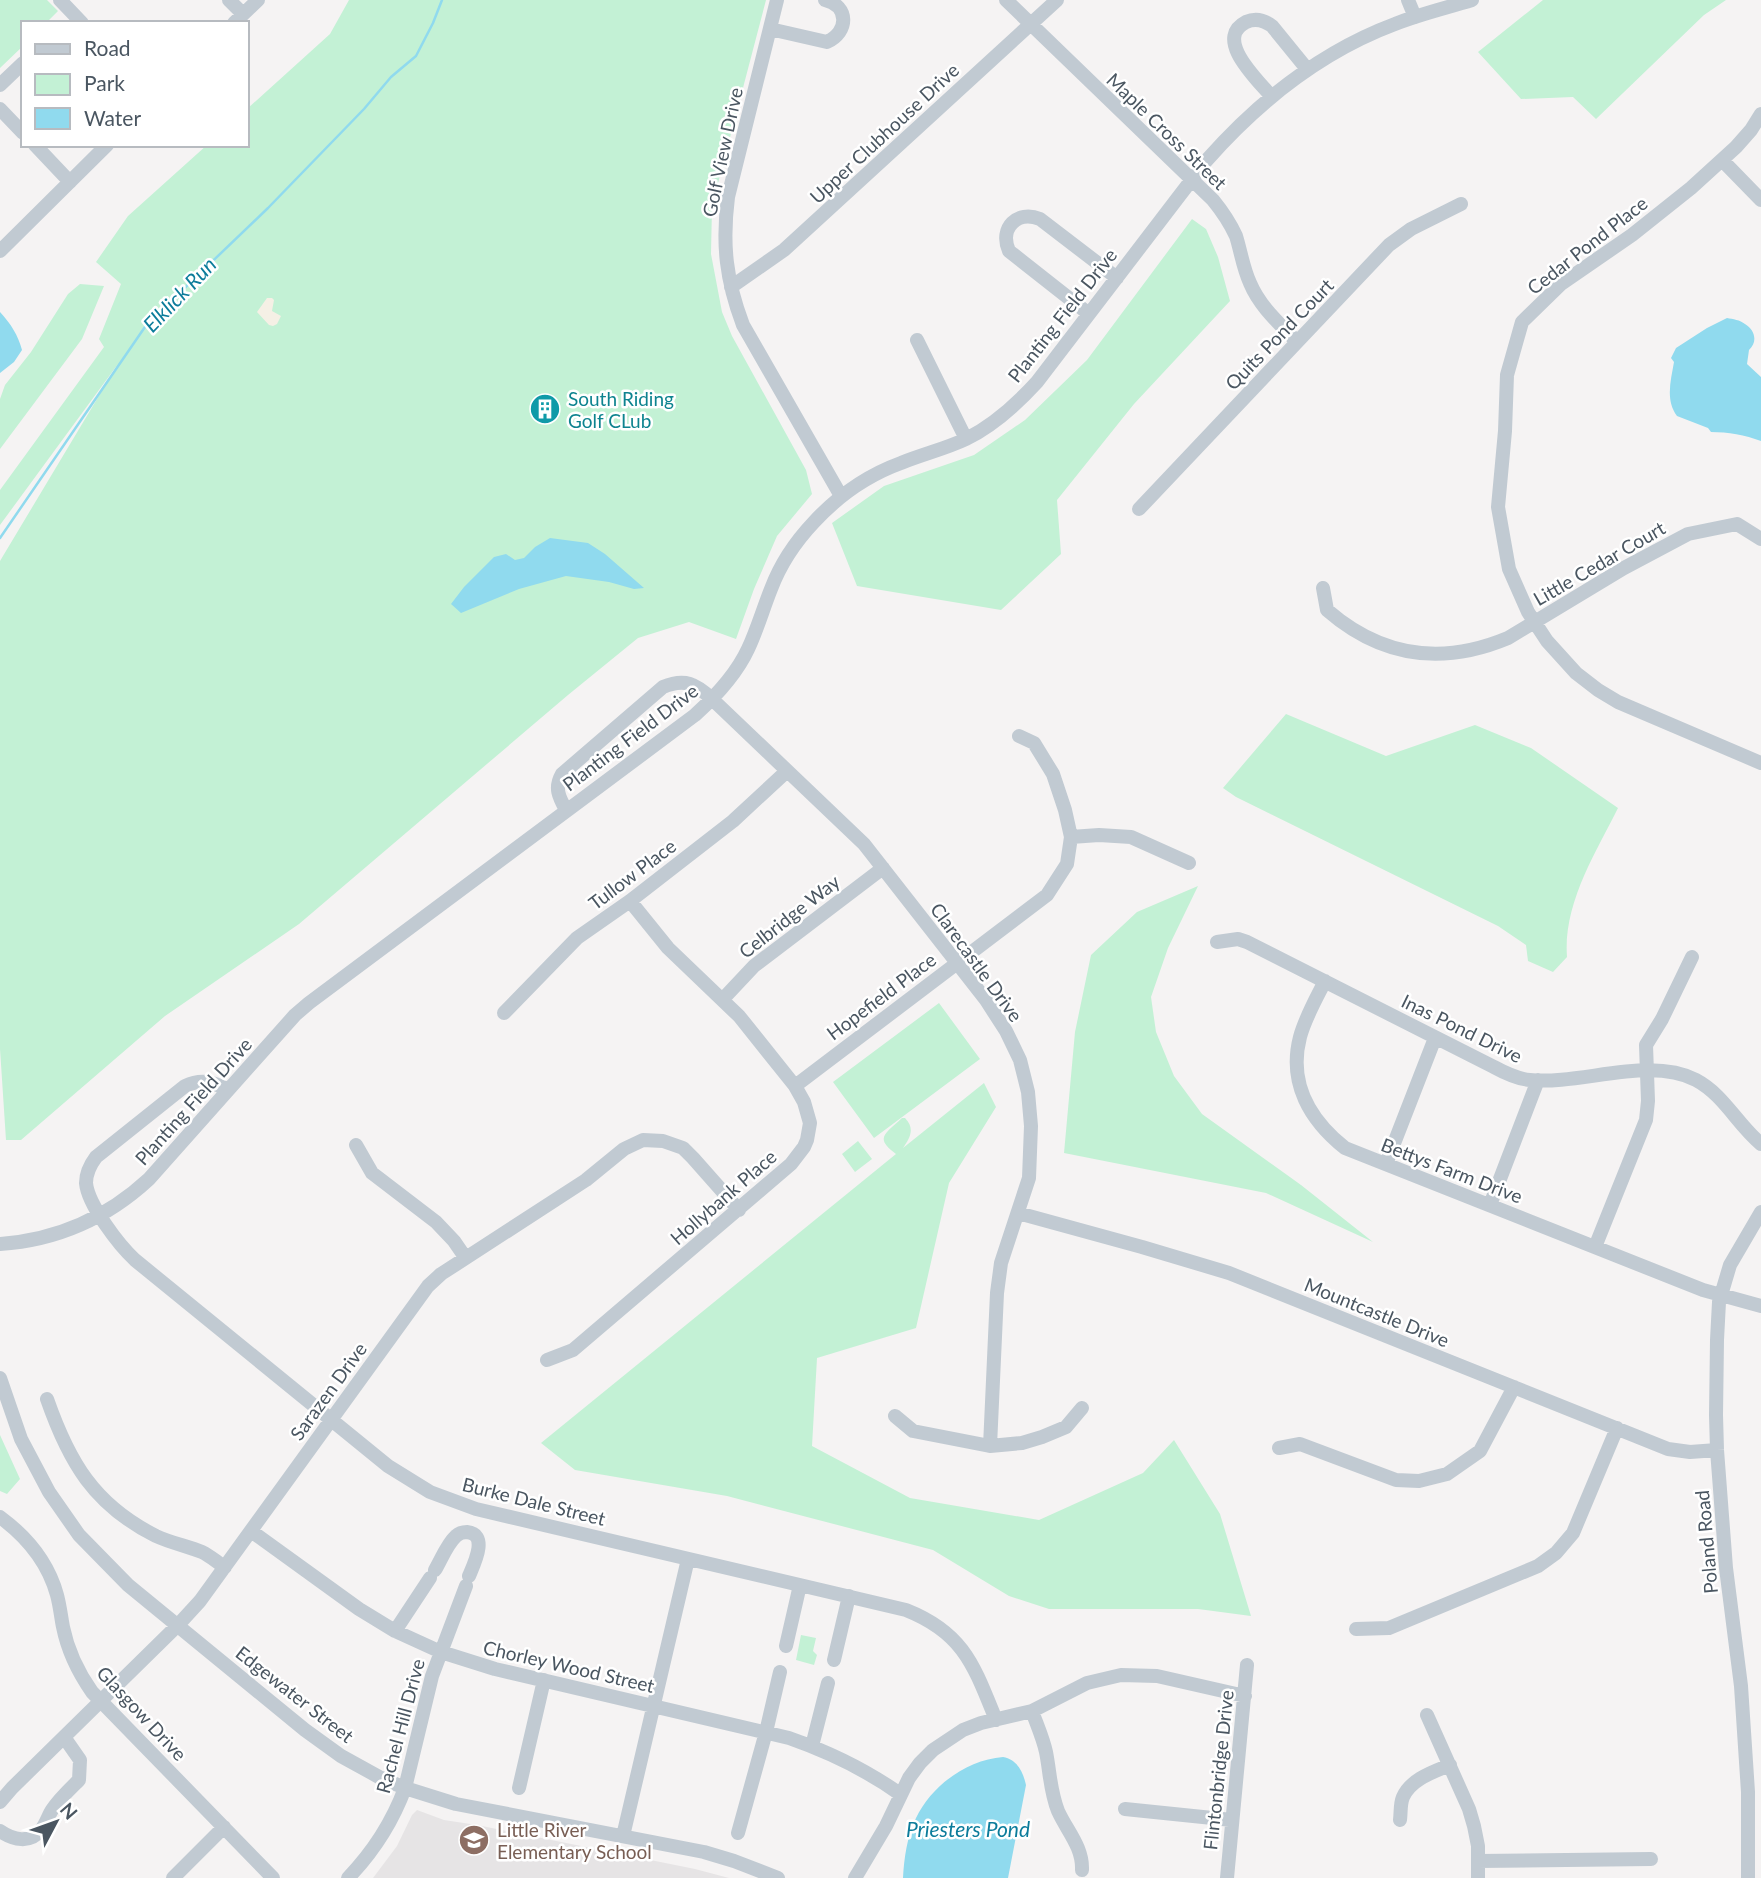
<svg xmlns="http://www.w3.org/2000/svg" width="1761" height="1878" viewBox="0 0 1761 1878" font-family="Lato,sans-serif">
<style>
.education{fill:#e6e4e5}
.green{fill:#c3f1d5}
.sand{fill:#f5f0e5}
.water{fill:#90daee}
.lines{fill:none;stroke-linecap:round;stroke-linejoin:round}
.stream{stroke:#90daee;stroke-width:2.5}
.minor{stroke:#c1cad2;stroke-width:14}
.labels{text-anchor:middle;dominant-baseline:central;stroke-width:5;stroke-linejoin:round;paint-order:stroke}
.street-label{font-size:19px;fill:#4a5661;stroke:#fff}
.culture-label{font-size:19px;fill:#0d838f;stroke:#fff;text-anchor:start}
.education-label{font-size:19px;fill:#785e54;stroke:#fff;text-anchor:start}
.water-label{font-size:21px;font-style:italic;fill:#0c7c9b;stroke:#fff}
</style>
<rect width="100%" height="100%" fill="#f5f3f3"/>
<path class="education" d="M417 1810 444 1820 477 1825 695 1869 729 1878H373L397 1846 412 1815Z"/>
<path class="green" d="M0 0H47L58 11 46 23H23V46L0 68Z
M349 0H766L712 206 711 254 722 312 732 336 806 470 812 494 777 536 754 589 736 639 689 622 638 638 568 695 299 924 165 1016 21 1140H6L0 1049V561L118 364 0 525V490L104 347 99 339 121 284 96 262 128 216 207 145H247V109L330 34Z
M1543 0H1726L1704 15 1596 119 1573 97 1521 99 1478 52Z
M1192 219 1206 229 1218 257 1230 301 1134 404 1057 500 1061 554 1001 610 857 586 832 523 884 486 974 455 1025 420 1087 360Z
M80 284 104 286 82 339 0 449V399L5 385 31 352 68 294Z
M1286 714 1386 756 1475 725 1531 748 1618 808C1595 854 1563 904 1567 957L1553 972 1528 961 1526 945 1498 926 1236 797 1223 788Z
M1198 886 1168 948 1151 997 1156 1032 1174 1076 1202 1114 1301 1185 1373 1242 1266 1193 1064 1153 1075 1032 1091 955 1137 912Z
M939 1003 980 1059 874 1138 833 1082Z
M984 1083 996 1107 949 1183 916 1328 817 1358 812 1446 910 1498 1039 1520 1143 1473 1174 1440 1220 1514 1251 1616 1198 1609H1049L1009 1596 933 1550 727 1496 575 1470 541 1443 896 1154C874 1138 885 1134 902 1118H905C916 1129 909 1139 903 1148Z
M858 1141 872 1159 855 1172 842 1154Z
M0 1435 20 1479 7 1494 0 1491Z
M801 1635 816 1638 813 1651 817 1655 814 1665 796 1660Z"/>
<path class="sand" d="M267 298H272L274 300 272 311 281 316 277 324 273 326 269 325 257 312Z"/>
<path class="water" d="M0 312C11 324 18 335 22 350L14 362 0 373Z
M1727 318C1733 319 1740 320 1745 324 1755 330 1758 342 1749 350L1747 364 1761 377V441C1745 435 1728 432 1711 432L1708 428 1677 416C1665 400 1671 380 1674 362L1671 358 1676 348 1707 328Z
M550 538 588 543 605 554 644 588 634 589 609 582 566 576 519 589 461 613 451 604 464 587 494 557 506 554 515 560 524 558 535 547Z
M1003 1757C1018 1760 1023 1772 1026 1785L1008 1878H903C904 1859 907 1836 916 1818 932 1785 967 1760 1003 1757Z"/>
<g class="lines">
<path class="stream" d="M0 538 147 324 268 208 364 109 391 77 416 56 433 23 442 0"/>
<path class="minor" d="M60 0 82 23
M229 0 243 14
M777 0 728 197C722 244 726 280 743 325L841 496
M1006 0 1213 200C1222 211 1230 223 1236 236 1241 252 1243 268 1250 283 1260 307 1280 324 1297 342
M1408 0 1415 17
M234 23 258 0
M770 29 827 42C849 32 849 6 825 0
M0 85 23 63
M1271 96C1258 80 1213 39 1246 22 1255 18 1264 20 1272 26L1307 69
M0 109 23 133
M1761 114 1751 130 1736 147 1691 188 1632 235 1561 284 1522 322 1507 375 1505 431 1498 507 1509 569 1528 612 1547 641 1576 673 1598 690 1618 702 1761 763
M35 145 70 182
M1722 160 1761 200
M0 251 107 145
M731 287 784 250 1057 0
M1089 314 1009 251C999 228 1017 210 1040 219L1117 278
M917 340 966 439
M1139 509 1389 245 1411 229 1461 204
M1323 588 1327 610C1381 657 1441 666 1508 638L1624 568 1688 534 1737 524 1761 539
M566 810C559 797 554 788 562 774L663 687C685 678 696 684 712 699L864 844 986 1000 1006 1031 1020 1060 1028 1092 1031 1126 1029 1178 1001 1263 997 1293 990 1446
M1071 837 1099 835 1131 837 1189 863
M1217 942 1238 939 1247 942 1494 1067C1505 1073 1517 1079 1530 1080 1581 1085 1649 1056 1696 1080 1724 1095 1737 1124 1761 1144
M1325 981C1316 999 1305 1018 1300 1037 1288 1083 1310 1120 1345 1148L1703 1290 1761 1306
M723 999 754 966 883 868
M504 1013 577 938 630 901 733 821 787 771
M795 1086 1047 895 1067 864 1071 837 1065 810 1053 774 1034 743 1019 736
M228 1090C213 1082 202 1078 185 1086L96 1157C90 1165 86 1173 86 1183 88 1205 119 1245 135 1260L388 1466 430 1492 476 1509 906 1610C964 1633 974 1666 996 1720
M356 1145 372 1173 436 1222 454 1241 465 1257
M1386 1164 1435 1038
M1490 1205 1538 1080
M1018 1213 1142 1247 1229 1273 1668 1449 1690 1452 1717 1450
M0 1244C57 1240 107 1218 149 1179L295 1015 309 1003 695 715C716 696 736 675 748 649 757 630 763 609 771 589 780 565 796 541 814 522 838 496 868 475 901 463 923 454 945 449 966 439 994 425 1016 405 1037 382L1206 161C1258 102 1320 52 1395 24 1420 14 1446 8 1472 0
M1595 1247 1646 1120 1648 1101 1646 1045 1662 1019 1692 957
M547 1360 573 1350 791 1164 804 1147 807 1140 810 1123 804 1102 795 1086 739 1016 668 948 630 901
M0 1378 21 1439 49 1492 79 1535 128 1585 305 1730 341 1756 379 1777 405 1788 456 1804 704 1852 734 1861 778 1878
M47 1399C69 1462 94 1505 156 1536 171 1543 187 1546 202 1552 210 1556 217 1562 225 1567
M895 1416 913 1431 990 1446 1022 1443 1042 1437 1066 1427 1082 1408
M1279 1448 1300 1444 1396 1480 1419 1481 1447 1474 1480 1451 1514 1387
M0 1517C27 1537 48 1562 57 1595 60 1606 61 1617 63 1627 68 1652 78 1672 92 1692L273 1878
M251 1531 359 1609 395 1631 441 1652 495 1669 789 1738C829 1752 865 1769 900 1794
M435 1570C441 1560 447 1544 456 1536 459 1533 462 1532 467 1532 489 1534 474 1564 469 1576
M1356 1629 1389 1628 1538 1566 1556 1553 1573 1533 1617 1428
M395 1631 430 1578
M786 1646 800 1585
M834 1660 849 1596
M1032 1711C1037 1725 1043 1738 1046 1752 1050 1772 1050 1791 1058 1811 1067 1831 1083 1847 1082 1870
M1427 1715 1469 1809 1474 1826 1478 1846V1878
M812 1746 828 1683
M519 1788 544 1680
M0 1802 12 1788 178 1625 200 1601 428 1286 441 1274 586 1180 624 1149 643 1140 663 1141 683 1148 693 1158 739 1210
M1125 1809 1232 1820
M1400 1820C1401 1812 1400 1804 1403 1797 1411 1779 1433 1772 1450 1765
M0 1831C13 1840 30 1844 41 1830 46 1824 48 1816 52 1810 59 1799 70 1789 79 1780L80 1760 64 1737
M738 1833 766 1732 780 1672
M623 1836 688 1559
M1478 1861 1651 1859
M173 1878 224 1827
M348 1878C373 1852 392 1823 405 1788L432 1676 466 1586
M855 1878 886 1826 909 1778 920 1763 933 1750 963 1730 981 1723 1032 1711 1087 1683 1121 1675 1157 1676 1245 1696
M1227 1878 1247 1665
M1748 1878V1792L1741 1686 1726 1568 1717 1450 1716 1415 1717 1340 1719 1302 1730 1265 1761 1212"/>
</g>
<defs>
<g id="building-disc" transform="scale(1.575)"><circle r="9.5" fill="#0f9aa8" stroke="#fff"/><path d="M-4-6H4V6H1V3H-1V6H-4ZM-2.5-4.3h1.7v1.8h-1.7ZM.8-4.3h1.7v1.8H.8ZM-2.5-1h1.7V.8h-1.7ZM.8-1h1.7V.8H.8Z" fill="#fff"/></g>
<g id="school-disc" transform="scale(1.575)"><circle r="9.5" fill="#8d6e63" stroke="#fff"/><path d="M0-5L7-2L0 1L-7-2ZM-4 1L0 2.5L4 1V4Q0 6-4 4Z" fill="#fff"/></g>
</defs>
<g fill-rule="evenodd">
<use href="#building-disc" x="545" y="409"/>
<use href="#school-disc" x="474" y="1840"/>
</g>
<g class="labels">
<g class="street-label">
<text transform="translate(1167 131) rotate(44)">Maple Cross Street</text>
<text transform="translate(884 133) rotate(-43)">Upper Clubhouse Drive</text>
<text transform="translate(722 152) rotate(-78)">Golf View Drive</text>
<text transform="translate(1587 245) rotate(-38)">Cedar Pond Place</text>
<text transform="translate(1062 315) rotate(-52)">Planting Field Drive</text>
<text transform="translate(1279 334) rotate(-46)">Quits Pond Court</text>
<text transform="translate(1599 563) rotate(-30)">Little Cedar Court</text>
<text transform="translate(630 737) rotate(-37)">Planting Field Drive</text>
<text transform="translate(632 874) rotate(-37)">Tullow Place</text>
<text transform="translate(789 916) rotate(-38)">Celbridge Way</text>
<text transform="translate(977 962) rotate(54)">Clarecastle Drive</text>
<text transform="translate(881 996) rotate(-37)">Hopefield Place</text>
<text transform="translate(1462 1028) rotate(26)">Inas Pond Drive</text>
<text transform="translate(193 1101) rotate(-48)">Planting Field Drive</text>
<text transform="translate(1452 1170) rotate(21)">Bettys Farm Drive</text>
<text transform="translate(723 1197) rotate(-41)">Hollybank Place</text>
<text transform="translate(1377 1312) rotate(22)">Mountcastle Drive</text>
<text transform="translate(328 1391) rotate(-54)">Sarazen Drive</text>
<text transform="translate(534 1501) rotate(14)">Burke Dale Street</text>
<text transform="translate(1706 1542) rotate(-95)">Poland Road</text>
<text transform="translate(569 1666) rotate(13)">Chorley Wood Street</text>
<text transform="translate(295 1694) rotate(38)">Edgewater Street</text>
<text transform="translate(142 1713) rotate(47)">Glasgow Drive</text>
<text transform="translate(400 1726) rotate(-75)">Rachel Hill Drive</text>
<text transform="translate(1218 1770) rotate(-84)">Flintonbridge Drive</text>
</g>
<g class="culture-label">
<text x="568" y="398">South Riding<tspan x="568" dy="22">Golf CLub</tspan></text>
</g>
<g class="education-label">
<text x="497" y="1829">Little River<tspan x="497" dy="22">Elementary School</tspan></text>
</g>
<g class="water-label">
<text transform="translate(179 294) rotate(-46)">Elklick Run</text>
<text x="968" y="1828">Priesters Pond</text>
</g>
</g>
<rect x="21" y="21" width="228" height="126" fill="#ffffff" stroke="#b7bbc0" stroke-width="2"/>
<rect x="35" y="44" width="35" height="10" fill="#c1cad2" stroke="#b7bbc0" stroke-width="2"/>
<text x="84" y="56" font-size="21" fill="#4a5661">Road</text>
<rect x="35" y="74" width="35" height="21" fill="#c3f1d5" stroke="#b7bbc0" stroke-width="2"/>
<text x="84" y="91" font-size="21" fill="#4a5661">Park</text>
<rect x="35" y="108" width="35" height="21" fill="#90daee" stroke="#b7bbc0" stroke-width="2"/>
<text x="84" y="126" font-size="21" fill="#4a5661">Water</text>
<g transform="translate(56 1822) rotate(49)" stroke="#ffffff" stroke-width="5" paint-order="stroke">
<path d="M0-5L12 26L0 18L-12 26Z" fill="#4a5661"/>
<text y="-10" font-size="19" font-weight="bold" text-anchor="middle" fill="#4a5661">N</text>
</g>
</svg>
